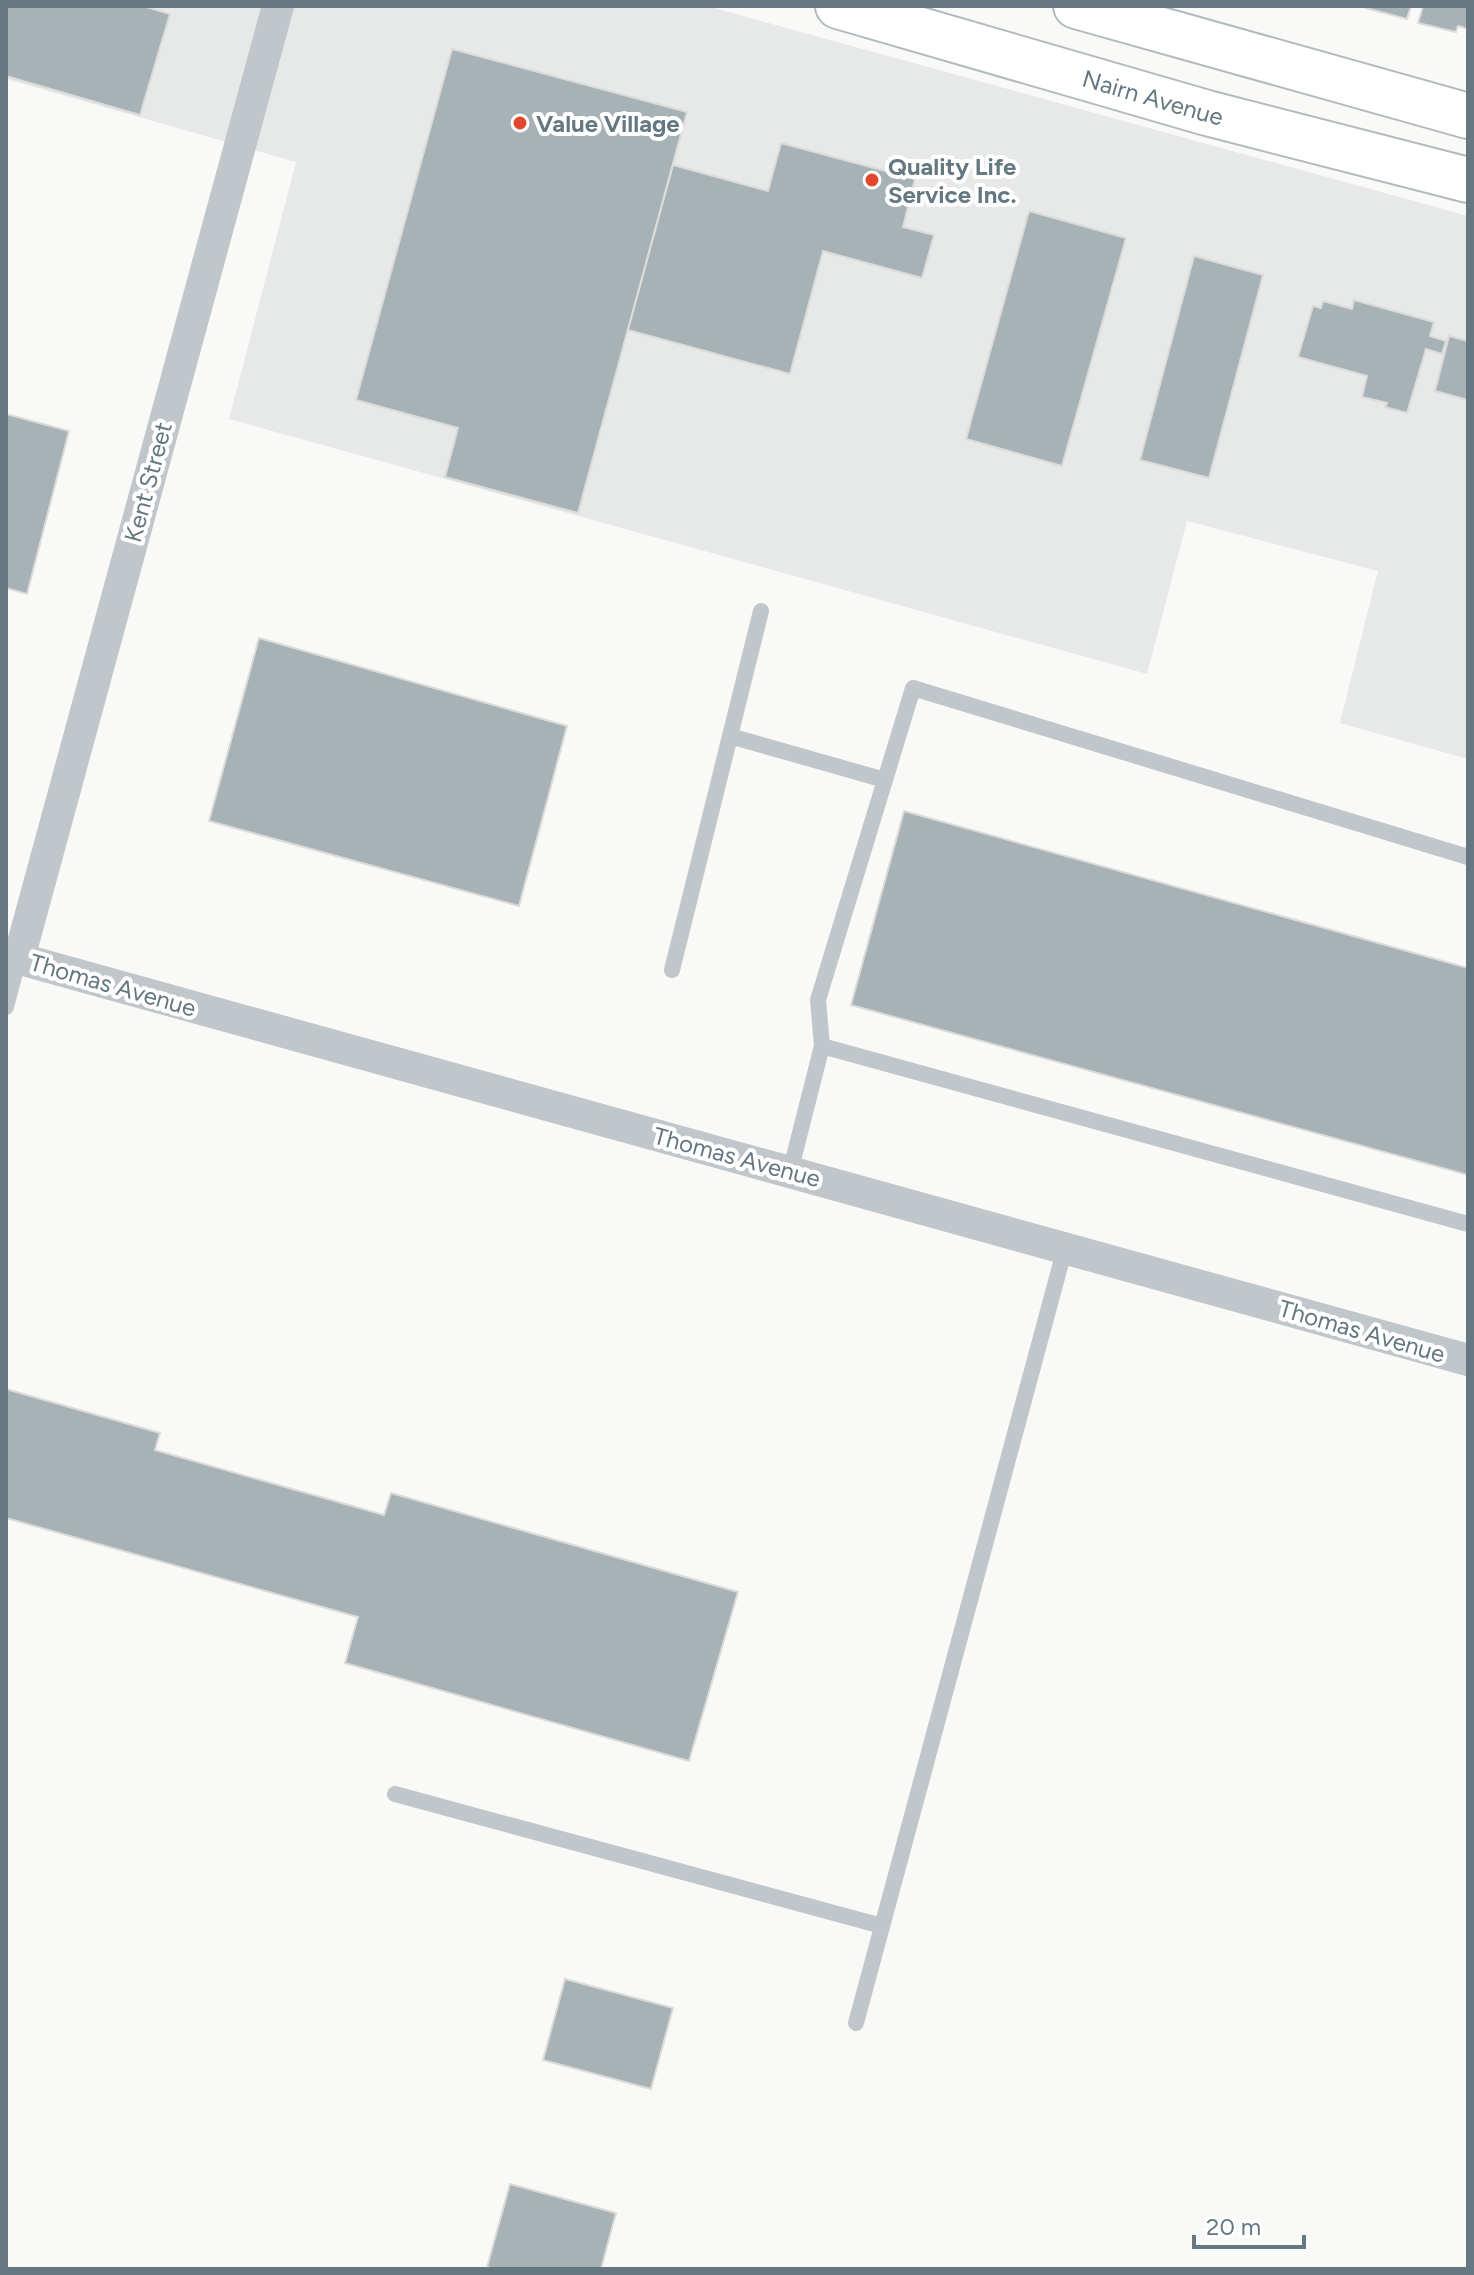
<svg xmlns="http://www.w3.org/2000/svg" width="1474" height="2275" viewBox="0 0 1474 2275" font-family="Figtree,sans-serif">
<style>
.built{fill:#e7e9e8}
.building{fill:#a7b2b6;stroke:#dbdbd9;stroke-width:2}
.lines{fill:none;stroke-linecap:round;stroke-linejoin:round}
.secondary-casing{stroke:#b3babe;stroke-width:48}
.lane{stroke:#c0c6c9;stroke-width:16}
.street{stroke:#c0c6c9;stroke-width:32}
.secondary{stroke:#fff;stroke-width:44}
.poi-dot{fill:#e2462e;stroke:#fff;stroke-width:3}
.labels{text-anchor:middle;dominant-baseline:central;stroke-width:8;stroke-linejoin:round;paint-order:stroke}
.street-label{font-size:24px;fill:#657882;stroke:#fff}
.poi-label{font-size:24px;font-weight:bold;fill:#657882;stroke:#fff;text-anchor:start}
</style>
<rect width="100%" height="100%" fill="#f9f9f7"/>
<path class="built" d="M6 6H707L1468 216V759L1340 723 1378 571 1187 521 1147 674 229 419 296 162 6 79Z"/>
<path class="building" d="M6 6H143L170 14 140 115 6 76Z
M1367 6H1411L1407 19 1366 8Z
M1423 6H1468V29L1458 26 1456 32 1418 23Z
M452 49 687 112 578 513 445 477 458 428 356 400Z
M781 143 915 179 903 227 934 235 922 278 823 251 790 374 628 330 673 165 768 191Z
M1029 211 1126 238 1062 466 966 439Z
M1194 256 1263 275 1209 478 1140 460Z
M1354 300 1434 322 1430 336 1446 341 1442 354 1426 349 1407 413 1385 407 1387 403 1362 397 1367 376 1298 357 1313 306 1321 308 1323 301 1352 309Z
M1449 336 1468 341V400L1435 391Z
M6 414 69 431 27 594 6 588Z
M259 638 567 726 519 906 209 821Z
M904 811 1468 968V1175L851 1005Z
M6 1389 160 1433 155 1450 384 1515 391 1493 738 1592 689 1761 345 1663 358 1617 6 1518Z
M565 1979 673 2008 651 2089 543 2060Z
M510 2184 616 2213 601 2269H496L487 2267Z"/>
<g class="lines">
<g class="secondary-casing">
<g id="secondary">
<path id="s1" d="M838 6 1207 113 1468 180"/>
<path d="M1076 6 1468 116"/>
</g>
</g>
<path class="lane" d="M761 611 730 736 885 780
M672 970 730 736
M6 1007 19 958
M822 1046 1468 1224
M790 1172 822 1046 818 1000 913 688 1468 857
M395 1794 882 1926
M856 2023 1065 1248"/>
<path class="street" d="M6 955 1468 1360
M19 958 278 6"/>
<use href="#secondary" class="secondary"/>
</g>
<g class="poi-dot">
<circle cx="520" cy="123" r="8"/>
<circle cx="872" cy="180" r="8"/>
</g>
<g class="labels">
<g class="street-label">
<text stroke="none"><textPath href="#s1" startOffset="328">Nairn Avenue</textPath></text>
<text transform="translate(148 482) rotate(-75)">Kent Street</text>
<text transform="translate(113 985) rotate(16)">Thomas Avenue</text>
<text transform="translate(737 1157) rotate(15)">Thomas Avenue</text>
<text transform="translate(1362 1331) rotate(16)">Thomas Avenue</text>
</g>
<g class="poi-label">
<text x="536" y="123">Value Village</text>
<text x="888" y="166">Quality Life<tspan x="888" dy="28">Service Inc.</tspan></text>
</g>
</g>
<rect width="1474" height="2275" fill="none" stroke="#657882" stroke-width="16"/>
<path d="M1194 2235v12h110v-12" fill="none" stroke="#657882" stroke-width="4"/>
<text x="1206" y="2235" font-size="24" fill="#657882" stroke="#ffffff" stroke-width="6" paint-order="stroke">20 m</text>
</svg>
